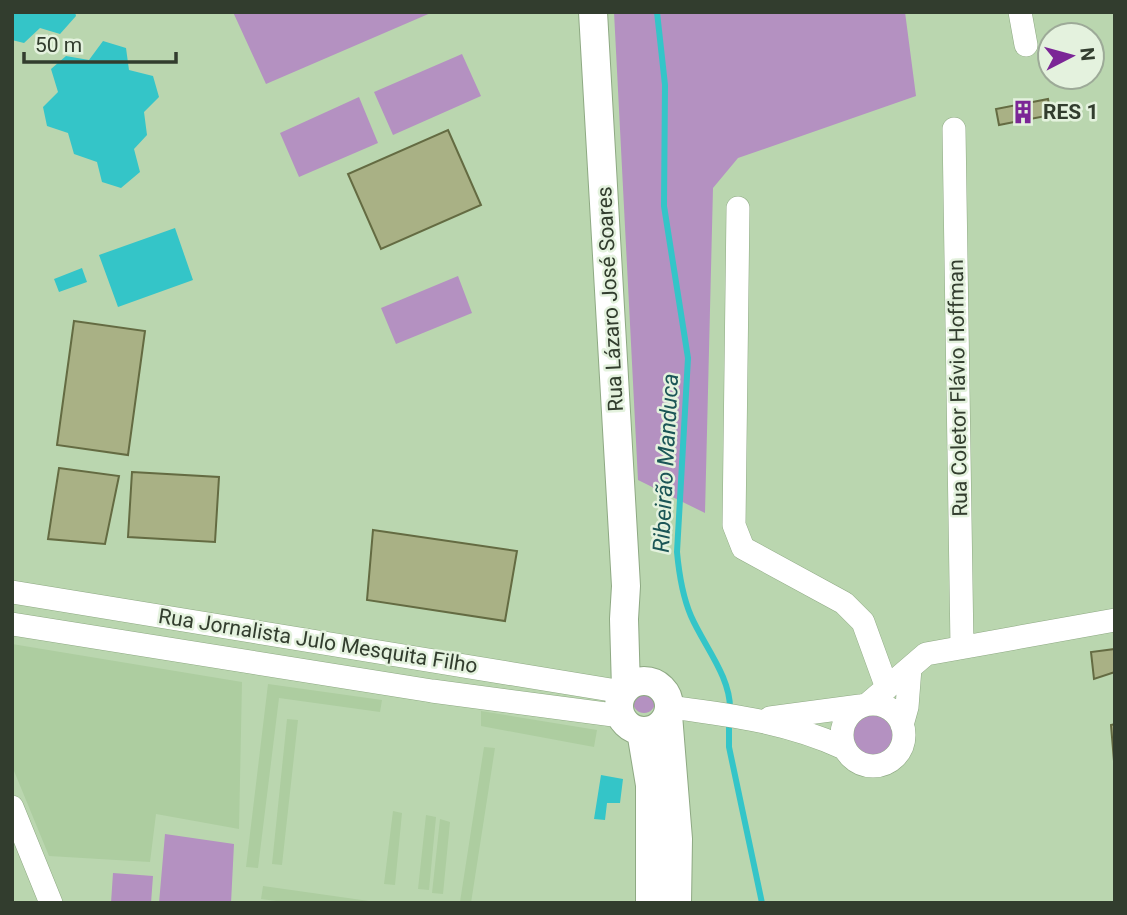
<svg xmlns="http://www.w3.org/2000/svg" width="1127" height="915" viewBox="0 0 1127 915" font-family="Roboto,sans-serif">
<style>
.built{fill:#adcda0}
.green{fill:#b491c1}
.water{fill:#34c5c8}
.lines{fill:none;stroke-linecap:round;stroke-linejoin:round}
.stream{stroke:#34c5c8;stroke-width:6}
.building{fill:#a9b185;stroke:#646b42;stroke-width:2}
.minor-casing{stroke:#8ea983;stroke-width:24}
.major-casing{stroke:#8ea983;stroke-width:30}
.minor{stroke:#fff;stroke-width:23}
.major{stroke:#fff;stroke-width:28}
.labels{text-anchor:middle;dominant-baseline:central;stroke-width:5;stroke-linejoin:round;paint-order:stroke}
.poi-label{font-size:21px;font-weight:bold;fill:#323d2e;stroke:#e4f2de;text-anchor:start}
.street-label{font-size:21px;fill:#323d2e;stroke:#e4f2de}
.water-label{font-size:23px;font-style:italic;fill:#1b5556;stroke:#e4f2de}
</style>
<rect width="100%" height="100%" fill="#bad6af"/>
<path class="built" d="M12 644 242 682 239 829 156 814 150 862 49 856 12 766Z
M268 684 382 700 380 712 279 698 258 868 246 867Z
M481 711 597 730 594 747 481 726Z
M287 719 298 720 282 865 272 864Z
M484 747 495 748 471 903 460 902Z
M393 811 402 813 395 885 384 884Z
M426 815 436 817 429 890 418 889Z
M440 819 450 822 443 894 432 893Z
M263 886 369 901V903H292L261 899Z"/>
<path class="green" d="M233 12H433L266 84Z
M614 12H905L916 96 738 158 713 188 705 513 638 480Z
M462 54 481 96 393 135 374 92Z
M359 97 378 143 299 177 280 133Z
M458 276 472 313 396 344 381 308Z
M633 702a11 11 0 1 1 22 0a11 11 0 1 1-22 0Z
M848 736a26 26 0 1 1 52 0a26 26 0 1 1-52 0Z
M165 834 234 844 231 903H159Z
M113 873 153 876 151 903H111Z"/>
<path class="water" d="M12 12H75L76 16 60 34 40 28 24 43 12 40Z
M103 41 126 48 129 70 153 76 159 97 144 112 147 135 134 149 140 172 121 188 102 182 97 162 74 154 68 133 47 126 43 107 58 92 51 69 66 56 89 60Z
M175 228 193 280 118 307 99 255Z
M82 268 87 282 59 292 54 279Z
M601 775 623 779 620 803H607L605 820 594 819Z"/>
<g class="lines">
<path class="stream" d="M657 12 665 85 664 206 688 358 677 552C679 574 682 595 691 616 704 646 731 677 730 710
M729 721V747L762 903"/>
</g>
<path class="building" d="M1048 99 1051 115 999 125 996 109Z
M448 130 481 205 381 249 348 174Z
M74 321 145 331 128 455 57 445Z
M59 468 119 476 105 544 48 539Z
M132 472 219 477 215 542 128 537Z
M373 530 517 551 505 621 367 600Z
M1115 649V672L1094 679 1091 652Z
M1115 724V761H1114L1111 725Z"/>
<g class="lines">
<g class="minor-casing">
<path id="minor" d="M1020 12 1026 45
M954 129 962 647
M738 208 734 525 743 548 844 603 863 622 887 688
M12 592 623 692
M12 624 432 691 621 716
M869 703 926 654 1115 620
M842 735a31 31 0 1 1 62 0a31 31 0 1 1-62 0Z
M670 707C731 715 788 722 844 748
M770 718 860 706
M902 725 907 707 910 668
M12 807 51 903"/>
</g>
<g class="major-casing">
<path id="major" d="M593 12 626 586 624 619 626 689
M619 706a25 25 0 1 1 50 0a25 25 0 1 1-50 0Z
M668 715 678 839 677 903
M641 731 650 785V903"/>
</g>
<use href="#minor" class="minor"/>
<use href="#major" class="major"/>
</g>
<defs>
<g id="building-bare" transform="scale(1.89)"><path d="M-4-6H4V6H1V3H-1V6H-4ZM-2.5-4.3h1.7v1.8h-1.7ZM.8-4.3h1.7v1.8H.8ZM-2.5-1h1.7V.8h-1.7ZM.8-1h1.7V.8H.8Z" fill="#7b2696" stroke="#e4f2de" stroke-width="2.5" paint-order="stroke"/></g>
</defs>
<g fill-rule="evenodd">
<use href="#building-bare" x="1023" y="112"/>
</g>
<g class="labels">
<g class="poi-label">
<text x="1043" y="112">RES 1</text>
</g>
<g class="street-label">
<text transform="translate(610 299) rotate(-93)">Rua Lázaro José Soares</text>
<text transform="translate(958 388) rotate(-91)">Rua Coletor Flávio Hoffman</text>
<text transform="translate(318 641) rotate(9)">Rua Jornalista Julo Mesquita Filho</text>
</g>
<g class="water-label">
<text transform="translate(666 463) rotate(-87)">Ribeirão Manduca</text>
</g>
</g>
<rect width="1127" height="915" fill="none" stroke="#323d2e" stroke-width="28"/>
<g transform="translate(1071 56) rotate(84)"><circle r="33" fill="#e4f2de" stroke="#9daa98" stroke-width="2"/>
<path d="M0-5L12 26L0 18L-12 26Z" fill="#7b2696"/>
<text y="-10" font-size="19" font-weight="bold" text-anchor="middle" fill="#323d2e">N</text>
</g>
<path d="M24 52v10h152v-10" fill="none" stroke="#323d2e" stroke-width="3.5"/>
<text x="35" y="52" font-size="21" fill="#323d2e" stroke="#e4f2de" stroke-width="5" paint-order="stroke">50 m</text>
</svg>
